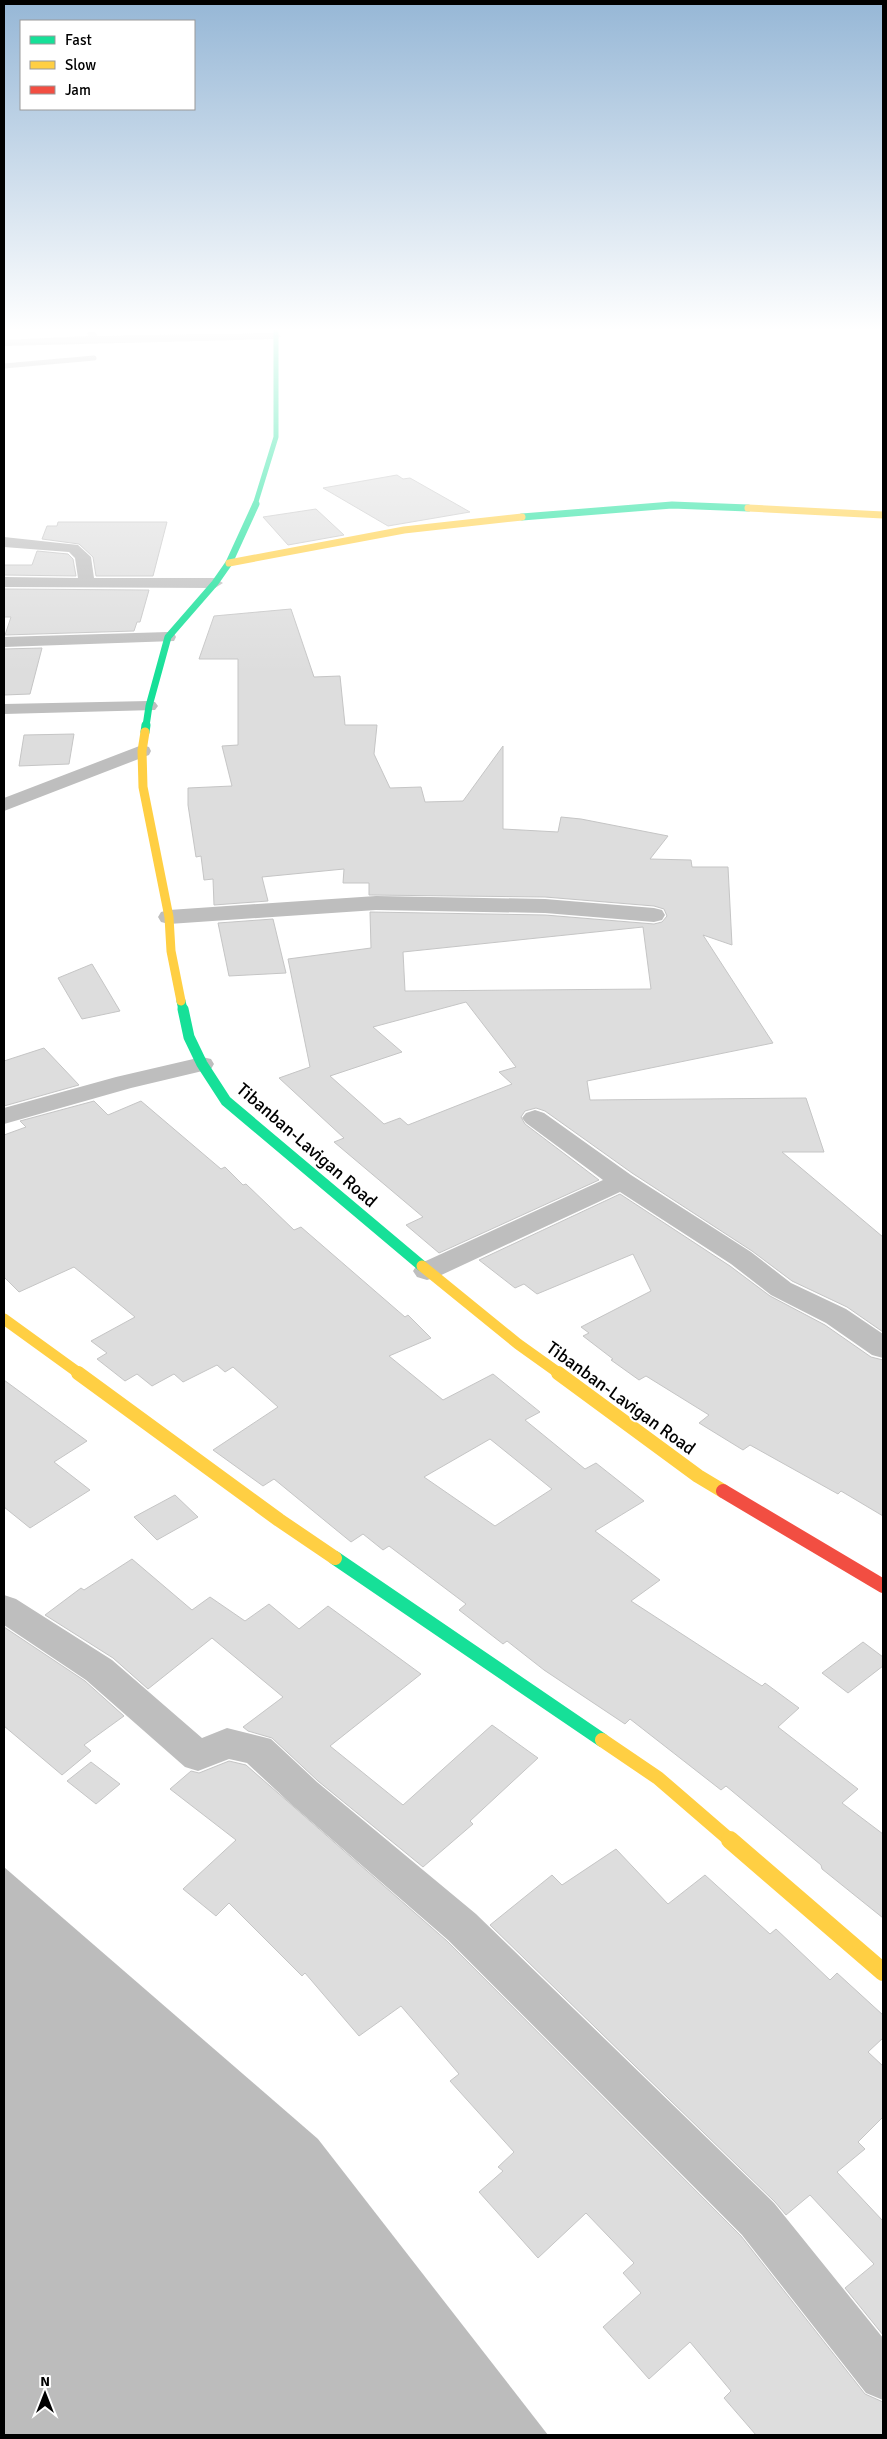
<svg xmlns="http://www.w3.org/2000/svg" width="887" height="2439" viewBox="0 0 887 2439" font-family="Signika,sans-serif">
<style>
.water{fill:#bcbcbc}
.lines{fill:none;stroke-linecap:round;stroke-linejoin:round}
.stream{stroke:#bcbcbc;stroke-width:5}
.building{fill:#ddd;stroke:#c5c5c5;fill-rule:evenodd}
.lane{fill:#bebebe;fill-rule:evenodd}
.street{fill:#bebebe;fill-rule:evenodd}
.fast-far4{stroke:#16e098;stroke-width:5}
.fast-far3{stroke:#16e098;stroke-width:7}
.fast-far2{stroke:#16e098;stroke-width:9}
.fast-far1{stroke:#16e098;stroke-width:11}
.fast{stroke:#16e098;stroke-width:14}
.slow-far4{stroke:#ffcf43;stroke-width:7}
.slow-far3{stroke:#ffcf43;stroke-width:9}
.slow-far2{stroke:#ffcf43;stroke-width:11}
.slow-far1{stroke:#ffcf43;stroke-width:14}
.slow{stroke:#ffcf43;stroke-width:18}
.jam{stroke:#f24e42;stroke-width:14}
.labels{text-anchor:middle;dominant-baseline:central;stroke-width:4;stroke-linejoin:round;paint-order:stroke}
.street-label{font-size:18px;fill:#000;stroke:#fff}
</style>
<rect width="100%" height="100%" fill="#fff"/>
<path class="water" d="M4 1867 318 2139 548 2435H4Z"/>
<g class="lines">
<path class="stream" d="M4 366 94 358"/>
</g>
<path class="building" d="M397 475 403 479 410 478 470 512 388 526 323 488Z
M316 509 344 535 288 545 263 517Z
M58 522H167L153 576H96L93 557 79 544 42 539 47 526H57Z
M37 551 68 554 73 559 76 576 4 575V565H32Z
M4 589 149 590 140 622H137L134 631 5 635 11 617H4Z
M291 609 314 677 340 676 345 725H377L374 754 390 788 421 787 425 802 463 801 503 746V829L558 832 561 817 581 819 668 836 650 859 691 860 692 867H728L732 945 703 935 773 1043 587 1081 590 1100 806 1098 824 1152H782L883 1237V1332L847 1307 792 1281 752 1251 632 1173 545 1111 536 1108 525 1111 521 1117 525 1124 599 1180 439 1253 406 1225 423 1217 334 1142 344 1138 279 1078 310 1067 288 959 371 948 370 912 545 915 654 924 662 922 667 916 664 909 654 906 545 897 369 895V883H343L344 869 262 877 268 901 214 905 213 879 204 880 201 856 196 857 188 805V788L232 786 222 746 238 745V659H199L214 616ZM643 927 651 989 405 991 403 952ZM466 1002 516 1067 499 1072 512 1084 408 1125 400 1118 384 1124 330 1076 402 1052 373 1027Z
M42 648 30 694 4 695V649Z
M74 734 69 764 19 766 24 735Z
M273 919 286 973 229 976 218 923Z
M92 964 120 1011 82 1019 58 978Z
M44 1048 79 1085 4 1106V1061Z
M94 1101 108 1115 141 1101 221 1169 225 1167 243 1185 246 1184 294 1230 301 1227 405 1317 408 1315 431 1338 389 1356 443 1400 493 1374 540 1412 525 1420 585 1469 596 1463 644 1501 595 1531 660 1580 631 1601 762 1686 765 1683 799 1708 778 1727 858 1789 842 1803 883 1834V1918L822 1869 821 1865 726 1786 721 1790 630 1719 625 1724 544 1670 507 1641 503 1644 459 1610 466 1604 389 1546 383 1550 363 1534 351 1542 274 1479 263 1486 213 1450 278 1407 233 1367 225 1372 217 1365 183 1382 174 1374 152 1386 137 1374 125 1381 97 1359 107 1353 91 1341 135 1317 74 1267 19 1292 4 1277V1135L26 1127 20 1121ZM490 1439 552 1489 495 1526 424 1477Z
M620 1194 730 1266 770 1296 825 1325 871 1357 883 1360V1516L841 1491 838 1494 750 1445 743 1450 699 1423 709 1415 646 1376 639 1380 611 1360 613 1359 583 1336 589 1333 581 1327 651 1291 633 1254 537 1294 524 1284 515 1288 479 1260Z
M4 1380 87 1441 54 1462 90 1490 30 1528 4 1507Z
M175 1495 198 1517 157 1540 134 1517Z
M132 1559 192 1610 210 1597 245 1621 269 1604 299 1629 328 1606 421 1674 330 1746 403 1805 492 1725 538 1758 470 1821 473 1824 423 1867 318 1781 272 1738 248 1731 243 1727 283 1697 212 1638 148 1689 113 1658 45 1615 81 1588 84 1590Z
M4 1627 85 1681 124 1716 84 1745 91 1751 62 1775 4 1726Z
M863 1642 883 1657V1666L848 1693 822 1673Z
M229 1761 246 1765 447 1941 741 2236 865 2394 883 2402V2435H756L724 2398 731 2391 690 2342 649 2379 603 2327 641 2293 623 2273 634 2263 586 2213 538 2258 479 2192 503 2171 498 2167 514 2152 450 2081 459 2074 401 2006 359 2036 305 1973 302 1976 229 1903 216 1916 183 1889 236 1840 170 1789 191 1771 199 1773Z
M91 1762 120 1784 96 1804 67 1781Z
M616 1849 668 1904 705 1875 770 1934 776 1929 830 1980 837 1973 883 2015V2038L868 2052 883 2066V2117L858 2142 865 2149 837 2172 883 2221V2335L845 2288 874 2264 810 2195 786 2215 775 2202 490 1925 552 1875 562 1885Z"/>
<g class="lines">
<path class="lane" d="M87 332H95L97 336 276 333 281 336 276 339 4 346V340L88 336Z"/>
<path class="street" d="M4 537 78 545 91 557 94 578H215L223 583 215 588 4 587V577L78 578 75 558 69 552 4 547Z
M168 632 174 633 176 637 174 641 4 647V637Z
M149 701 155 702 158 706 155 710 4 714V704Z
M142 745 149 747 151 751 149 755 4 811V798Z
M376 896 545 899 654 908 662 910 665 915 662 920 654 922 545 913 376 910 169 924 161 922 158 917 161 912 169 910Z
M202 1057 211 1059 214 1064 211 1069 131 1088 4 1124V1108L116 1077Z
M535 1110 544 1113 631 1175 751 1252 791 1283 846 1309 883 1334V1358L872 1355 826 1323 771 1295 731 1264 620 1192 437 1277 427 1280 417 1277 413 1271 417 1265 603 1180 526 1123 522 1118 526 1113Z
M4 1595 16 1599 112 1660 202 1738 227 1728 271 1739 317 1782 476 1914 774 2203 883 2338V2400L866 2393 742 2235 448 1940 291 1804 247 1763 229 1759 198 1771 185 1767 86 1680 4 1625Z"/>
<path class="fast-far4" d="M255 505 276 437V332"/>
<path class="fast-far3" d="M522 517 672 505 748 508
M146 726 149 706 168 637 215 583 229 563 256 504"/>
<path class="fast-far2" d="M145 732 146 725
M181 1001 183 1010"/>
<path class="fast-far1" d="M183 1009 189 1037 202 1064 226 1101 422 1266"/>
<path class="fast" d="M335 1558 602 1740"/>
<path class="slow-far4" d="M748 508 883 515
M229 563 404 530 522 517"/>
<path class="slow-far3" d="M145 732 142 751 143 787 169 917 171 951 181 1001"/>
<path class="slow-far2" d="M422 1266 518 1344 560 1374
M4 1319 80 1374"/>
<path class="slow-far1" d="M78 1373 279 1520 335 1558
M558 1373 698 1476 723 1491
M602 1740 658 1778 731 1841"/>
<path class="slow" d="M730 1840 883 1972"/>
<path class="jam" d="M723 1491 883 1586"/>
</g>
<linearGradient id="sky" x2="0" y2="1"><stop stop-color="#96b7d6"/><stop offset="0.49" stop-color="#fff"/><stop offset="1" stop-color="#fff" stop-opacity="0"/></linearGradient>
<rect width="887" height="673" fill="url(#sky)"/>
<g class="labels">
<g class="street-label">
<text transform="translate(307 1145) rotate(41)">Tibanban-Lavigan Road</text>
<text transform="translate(621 1398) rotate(36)">Tibanban-Lavigan Road</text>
</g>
</g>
<rect width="887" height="2439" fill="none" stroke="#000000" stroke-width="10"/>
<rect x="20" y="20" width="175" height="90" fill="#ffffff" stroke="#999999"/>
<rect x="30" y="36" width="25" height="8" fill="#16e098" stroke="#999999"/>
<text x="65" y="45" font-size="15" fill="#000000">Fast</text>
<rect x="30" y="61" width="25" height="8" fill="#ffcf43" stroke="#999999"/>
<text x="65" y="70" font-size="15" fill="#000000">Slow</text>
<rect x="30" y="86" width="25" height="8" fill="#f24e42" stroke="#999999"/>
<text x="65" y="95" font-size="15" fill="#000000">Jam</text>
<g transform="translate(45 2394)" stroke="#ffffff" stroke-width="4" paint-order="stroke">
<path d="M0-4L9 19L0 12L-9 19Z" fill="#000000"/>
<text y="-8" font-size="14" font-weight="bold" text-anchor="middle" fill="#000000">N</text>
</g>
</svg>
